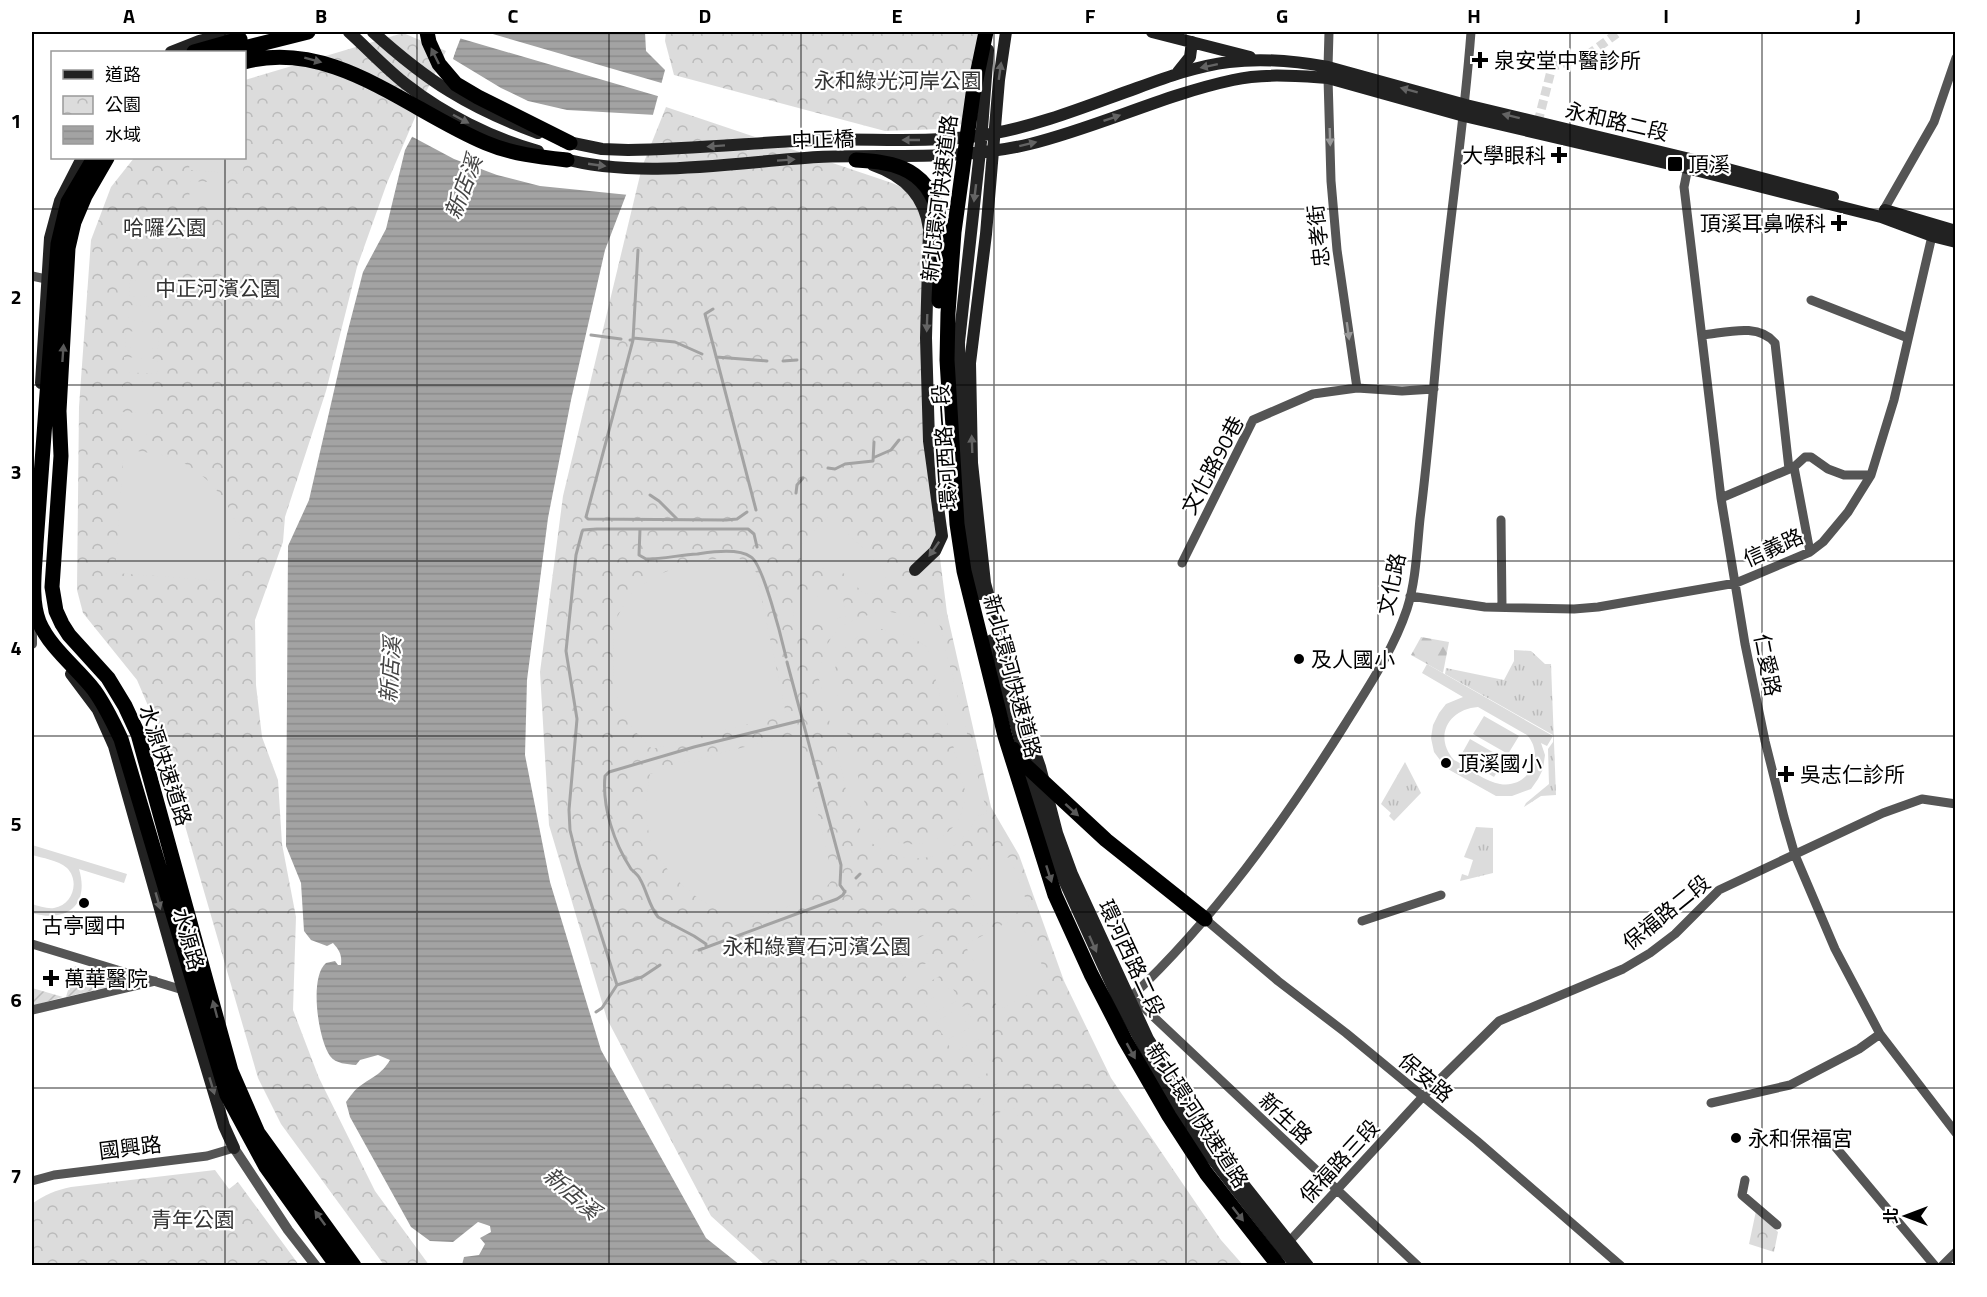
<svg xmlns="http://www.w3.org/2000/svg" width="1987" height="1297" viewBox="0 0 1987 1297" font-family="'Titillium Web','Noto Sans TC',sans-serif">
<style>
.grass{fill:url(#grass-tufts)}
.forest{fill:url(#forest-firs)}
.park{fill:url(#park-crowns)}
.garden{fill:url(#garden-furrows)}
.pitch{fill:#dcdcdc;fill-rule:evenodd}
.water{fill:url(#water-rules)}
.pier{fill:#fff}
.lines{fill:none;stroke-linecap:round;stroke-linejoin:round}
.stream{stroke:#a3a3a3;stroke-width:3}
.minor-tunnel{stroke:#d9d9d9;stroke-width:9;stroke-dasharray:9 4.5;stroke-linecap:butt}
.minor{stroke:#555;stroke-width:9}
.tertiary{stroke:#555;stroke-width:10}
.secondary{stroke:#222;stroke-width:12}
.trunk{stroke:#000;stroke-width:15}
.oneway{fill:#595959}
.oneway2{fill:#646464}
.oneway3{fill:#999}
.grid{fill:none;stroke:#000;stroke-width:1.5;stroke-opacity:0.55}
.poi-dot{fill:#000;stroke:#fff;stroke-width:2}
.labels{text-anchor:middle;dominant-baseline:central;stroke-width:4.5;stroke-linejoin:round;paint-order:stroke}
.poi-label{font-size:21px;fill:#000;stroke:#fff;text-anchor:start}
.park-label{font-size:21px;fill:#333;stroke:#fff}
.street-label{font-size:21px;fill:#000;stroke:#fff}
.water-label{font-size:22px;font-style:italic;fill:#444;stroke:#fff}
.neatline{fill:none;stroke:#000;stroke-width:2}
.grid-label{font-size:20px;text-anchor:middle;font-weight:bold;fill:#000}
</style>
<defs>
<pattern id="grass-tufts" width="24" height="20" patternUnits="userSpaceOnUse" patternTransform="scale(1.5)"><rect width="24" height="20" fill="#dcdcdc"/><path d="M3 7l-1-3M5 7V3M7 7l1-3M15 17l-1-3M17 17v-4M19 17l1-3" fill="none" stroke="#bbb"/></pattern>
<pattern id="forest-firs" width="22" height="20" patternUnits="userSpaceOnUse" patternTransform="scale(1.5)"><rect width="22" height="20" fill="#dcdcdc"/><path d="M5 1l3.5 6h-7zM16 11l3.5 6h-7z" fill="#bbb"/></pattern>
<pattern id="park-crowns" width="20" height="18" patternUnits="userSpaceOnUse" patternTransform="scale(1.5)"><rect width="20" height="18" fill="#dcdcdc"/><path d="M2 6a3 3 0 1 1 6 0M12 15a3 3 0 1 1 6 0" fill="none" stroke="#bbb"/></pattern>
<pattern id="garden-furrows" width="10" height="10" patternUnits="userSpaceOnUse" patternTransform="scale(1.5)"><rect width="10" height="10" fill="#dcdcdc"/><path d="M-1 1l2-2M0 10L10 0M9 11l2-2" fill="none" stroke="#bbb"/></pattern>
<pattern id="water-rules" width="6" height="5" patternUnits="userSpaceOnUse" patternTransform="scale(1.5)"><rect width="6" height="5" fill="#a3a3a3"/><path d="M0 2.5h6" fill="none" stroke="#8b8b8b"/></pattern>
</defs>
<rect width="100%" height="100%" fill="#fff"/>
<path class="grass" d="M1514 650 1531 651 1545 664H1551L1556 795 1541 796 1524 807 1526 803 1549 784 1548 749 1553 742V735L1445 674 1446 668 1504 680 1514 661Z
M1405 762 1421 793 1394 821 1389 816 1391 813 1381 804Z
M1476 827 1493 828V873L1460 881 1462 874 1468 876 1473 860 1464 857Z"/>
<path class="forest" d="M1421 637 1449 642 1443 673 1411 655Z"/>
<path class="park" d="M666 32H984L962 124 941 129 885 131 674 75 665 41Z
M403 33 446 51 425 94 387 183 357 267 326 391 285 517 283 542 255 620 256 685 262 737 278 780 282 844 296 917 293 1010 319 1078 375 1191 429 1265H384L281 1124 258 1078 155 722 137 680 83 613 77 590 79 407 91 240 111 187 134 158H244L245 80Z
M666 107 892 183 932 200 930 480 947 613 991 807 1019 855 1064 981 1111 1078 1221 1240 1243 1265H765L711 1216 607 1019 549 825 540 672 563 496 642 167Z
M215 1170 229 1189 238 1182 299 1265H32V1204C44 1195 56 1190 71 1187Z
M1756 1211 1778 1232 1774 1252 1749 1244Z"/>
<path class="garden" d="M75 966 128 982 66 997Z
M32 988 63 997 32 1006Z"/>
<path class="pitch" d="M190 158H244L243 174 189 170Z
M190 181 241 184 239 208 189 205Z
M130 280 163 282 162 297 129 296Z
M129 305 161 307 160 323 128 320Z
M126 331 159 333 158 349 125 347Z
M124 357 158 359 157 374 124 372Z
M123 385 163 387 162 409 122 407Z
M122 412 161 414 160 435 121 433Z
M124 449C141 452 160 453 175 459 205 471 233 503 239 535 242 549 239 567 238 582L115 573Z
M830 515 885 571C889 584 880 598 865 593 856 589 853 578 845 574 833 568 795 569 799 550 801 540 823 523 830 515Z
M739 558 756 572 786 714 652 749 632 728 619 707 613 677 614 623 626 601 637 587 665 572 698 560Z
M841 590 847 616 797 629 791 603Z
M883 611C899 613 913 615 925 626L924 623 938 619 987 813 978 816 977 814C971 834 953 850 933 856 911 862 884 856 869 840 849 820 846 786 839 759 832 733 826 706 819 679 825 632 838 622 883 611ZM881 629 912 637 927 647 966 794C964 802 963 810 960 817 948 840 919 850 895 841 883 836 875 826 868 816L833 676C839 650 853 632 881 629Z
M1427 664 1553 736 1547 746 1541 743 1545 755 1543 769 1538 779 1531 789 1512 796H1496L1446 768 1434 752 1431 738 1433 725 1439 713 1446 704 1463 697 1422 673ZM1478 707 1527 735C1546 756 1528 789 1500 784 1485 782 1468 767 1454 760 1433 736 1449 709 1478 707Z
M1484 716 1519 736 1508 754 1473 734Z
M791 735 801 741 833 878C824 894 809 898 792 905 746 924 725 921 687 889 647 854 641 826 650 774L682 763Z
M1470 739 1505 759 1494 777 1460 757Z
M32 845 127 874 124 883 79 869C90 906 66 923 32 913V904C39 906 47 909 54 908 73 905 80 881 67 868 58 860 42 858 32 855Z
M1010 857 1029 908 981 926 962 875Z
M913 908 922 923 888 942 879 927Z
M1017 917 1051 982 999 1010 965 945Z
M928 933 936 948 903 967 894 951Z
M939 956 947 972 913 991 905 975Z
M952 987 959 1000 930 1015 924 1002Z
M964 1006 971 1018 942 1034 936 1021Z
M975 1025 982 1038 953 1053 946 1040Z
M989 1058 994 1070 971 1081 966 1068Z
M1001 1082 1007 1095 984 1106 978 1093Z
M1013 1106 1018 1118 996 1129 990 1117Z"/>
<path class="water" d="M463 32H645L646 51 665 70 644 148 605 250 571 400 548 518 527 680 525 755 550 882 601 1050 706 1238 740 1265H462L464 1257 479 1255 485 1244 480 1238 491 1232 490 1226 478 1222 453 1242 430 1241 411 1227 350 1117 346 1102C350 1097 354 1090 360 1086 372 1077 381 1075 390 1060L378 1055 360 1060 356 1065C347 1064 336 1064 330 1056 318 1039 309 977 326 963L335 961 338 965H341C342 955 340 951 333 943L327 946 311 940 304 931 301 883 286 846 288 546 309 500 347 334 363 272 386 229 405 150 449 68Z"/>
<path class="pier" d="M459 32H486L665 84 661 97 459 38 453 59 501 88 528 101 567 110 656 115 647 149 629 195 540 186 497 175 454 159 409 135 447 67Z"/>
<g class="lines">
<path class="stream" d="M713 309 705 314 756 510
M591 335 621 339
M633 338 675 342 702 354
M630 340H633L638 250
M633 340 586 517 588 519 726 520 737 519 747 512
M716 357 767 361
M783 361 797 360
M875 457 891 450 899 440
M828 468 835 469 845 464 873 461 874 442
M796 493 797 485 803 478
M650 495 659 501 677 519
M640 529 639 555 646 559C663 559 680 555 697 554 712 552 738 548 751 557 763 564 782 640 786 657
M787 662 818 778
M819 783 841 865 840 885 845 892
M856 878 860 874
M706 947V944L694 936 658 917C649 906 647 891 640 879 638 875 634 872 631 869 614 843 602 807 605 776L609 772 694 747 803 720
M699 950 837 899 843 895 845 891
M617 985 578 862 570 830 569 810 577 719 566 651 576 555 582 532 583 530 597 529H748L754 534 757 547
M596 1012 602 1008 617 985 642 977 660 965"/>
<path class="minor-tunnel" d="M1538 122 1552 67 1586 56 1619 32"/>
<path class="minor" d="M1328 67 1329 32
M1328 78 1331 181 1337 250 1357 388
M1689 162 1684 187 1687 212 1721 498 1745 644 1765 741 1784 817 1795 855 1835 949 1880 1034 1956 1133
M1882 213 1934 122 1956 58
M32 276 46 279
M1811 300 1908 338
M1702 335C1725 333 1758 322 1775 343L1789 469
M1794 467 1810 552
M1721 498 1794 467 1805 457H1811L1828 469 1844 475H1871
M1501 520 1502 607
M1182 563 1253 420 1313 394 1357 388 1402 391 1434 389
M1410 596 1485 607 1574 609 1598 607 1736 583 1810 552 1823 542 1848 512 1871 475 1894 400 1932 236
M1205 919 1278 981 1346 1033 1477 1141 1621 1266
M1362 921 1441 895
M32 944 183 990
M1130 998 1140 1004 1418 1266
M1125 1000 1130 998C1214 919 1283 823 1344 726 1367 689 1393 651 1407 609 1416 581 1417 548 1420 519 1427 463 1432 406 1437 350 1446 243 1463 138 1471 32
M32 1010 155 981
M1711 1103 1790 1085 1859 1049 1880 1034
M1790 1137 1833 1144 1935 1266
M1745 1180 1742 1195 1777 1225
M32 1181 54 1175 207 1156 234 1148
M1286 1245 1428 1091 1499 1021 1623 969 1650 953 1675 934 1719 890 1883 813 1922 799 1956 804
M1942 1266 1956 1252"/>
<path class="tertiary" d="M32 621V644
M234 1148 288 1230 316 1266"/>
<path class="secondary" d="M349 32C368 49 386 69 407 85 444 114 492 138 538 151
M373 32C427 81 469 108 538 133
M1006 32 999 80 986 234 970 363 972 463 985 583 1019 707 1040 767 1057 833 1072 874 1148 1039 1225 1161 1308 1266
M1152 32 1250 57
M171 52 199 41 234 32
M1178 72 1190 57 1192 42
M563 141 602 149 628 150C690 149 752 143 814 140 873 138 932 144 990 134 1041 125 1089 105 1137 88 1167 77 1197 66 1229 62 1261 58 1296 61 1328 67L1466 105 1690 159 1833 197
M561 158C640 180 736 162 818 157 889 154 959 161 1030 144 1099 127 1163 95 1233 80 1263 73 1297 76 1328 78L1464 116 1687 168 1881 217 1932 236 1956 242
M873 165C905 176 925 196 929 229L926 338 929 441 942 536 935 551 915 570
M1885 210 1956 231
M41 383 50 238 60 201 82 158
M980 594 974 573 961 456 959 342 981 142 988 50
M992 640 1044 826 1064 880 1120 1003 1166 1087 1201 1144 1282 1249 1297 1266
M71 674 98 710 114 746 183 990 224 1126 234 1148"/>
<path class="trunk" d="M427 32 429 42 439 64 456 84 478 97 570 143
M986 32 973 94 954 232 948 313 947 360 957 524 964 571 1005 736 1055 895 1091 974 1125 1040 1169 1116 1206 1173 1279 1266
M194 52 240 39
M228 52 308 32
M244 62C333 38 409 111 486 143 512 154 539 157 567 160
M94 158 68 202 58 244 36 544C35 569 30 598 39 622 50 648 77 668 94 690 105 705 113 722 121 739L227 1095 266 1167 337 1266
M107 158 85 196 74 222 68 248 59 411 61 456 52 587 56 611 62 624 69 635 108 678 125 706 138 734 231 1071 258 1133 354 1266
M856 160C872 161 887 162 902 168 954 190 940 256 939 301
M1013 749 1023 763 1106 840 1205 919"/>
</g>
<defs><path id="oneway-solid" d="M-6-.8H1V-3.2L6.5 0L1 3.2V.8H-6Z" transform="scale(1.5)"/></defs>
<g class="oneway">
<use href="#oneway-solid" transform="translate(435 56) rotate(-116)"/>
<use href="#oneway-solid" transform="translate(313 60) rotate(15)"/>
<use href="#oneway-solid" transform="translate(63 353) rotate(-86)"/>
<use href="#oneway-solid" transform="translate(1072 810) rotate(42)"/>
<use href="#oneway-solid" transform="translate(1049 874) rotate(72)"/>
<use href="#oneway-solid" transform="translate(215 1009) rotate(-105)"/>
<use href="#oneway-solid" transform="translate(1131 1051) rotate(61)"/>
<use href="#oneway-solid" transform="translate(1238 1214) rotate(52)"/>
<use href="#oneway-solid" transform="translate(320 1218) rotate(-126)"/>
</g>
<g class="oneway2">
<use href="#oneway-solid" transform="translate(1209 66) rotate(168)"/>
<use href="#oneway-solid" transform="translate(1000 71) rotate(-82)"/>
<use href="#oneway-solid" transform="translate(1409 90) rotate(-165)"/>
<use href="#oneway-solid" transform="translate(1511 116) rotate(-166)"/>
<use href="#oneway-solid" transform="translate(1112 118) rotate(-19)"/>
<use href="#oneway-solid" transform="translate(461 119) rotate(28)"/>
<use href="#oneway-solid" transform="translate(911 140) rotate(-180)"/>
<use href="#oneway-solid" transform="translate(1028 144) rotate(-14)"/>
<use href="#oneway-solid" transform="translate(716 146) rotate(176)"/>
<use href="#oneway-solid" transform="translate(786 160) rotate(-4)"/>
<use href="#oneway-solid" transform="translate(597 165) rotate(8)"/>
<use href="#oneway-solid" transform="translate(975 193) rotate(97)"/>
<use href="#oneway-solid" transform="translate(927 323) rotate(92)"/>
<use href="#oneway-solid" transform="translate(972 444) rotate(-92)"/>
<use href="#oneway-solid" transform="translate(934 549) rotate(125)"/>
<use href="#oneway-solid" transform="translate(158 901) rotate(74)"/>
<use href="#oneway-solid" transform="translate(1093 944) rotate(66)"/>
<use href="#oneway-solid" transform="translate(212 1086) rotate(73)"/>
</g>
<g class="oneway3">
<use href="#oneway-solid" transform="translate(1330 137) rotate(88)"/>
<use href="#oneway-solid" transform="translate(1348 331) rotate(82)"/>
</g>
<path class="grid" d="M225 32V52M417 32V1266M609 32V1266M801 32V1266M994 32V1266M1186 32V1266M1378 32V1266M1570 32V1266M1762 32V1266M225 158V1266M32 209H1956M32 385H1956M32 561H1956M32 736H1956M32 912H1956M32 1088H1956"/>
<g class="poi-dot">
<path d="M1477 51h6v6h6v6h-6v6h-6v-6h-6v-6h6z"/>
<path d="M1556 146h6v6h6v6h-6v6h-6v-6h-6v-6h6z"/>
<rect x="1667" y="156" width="16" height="16" rx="3"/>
<path d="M1836 214h6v6h6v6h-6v6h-6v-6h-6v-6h6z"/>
<circle cx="1299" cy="659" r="6"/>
<circle cx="1446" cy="763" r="6"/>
<path d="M1783 765h6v6h6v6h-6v6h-6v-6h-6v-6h6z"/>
<circle cx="84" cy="903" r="6"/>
<path d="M48 969h6v6h6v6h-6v6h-6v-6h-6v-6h6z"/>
<circle cx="1736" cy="1138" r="6"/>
</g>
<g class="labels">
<g class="poi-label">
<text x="1494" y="60">泉安堂中醫診所</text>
<text x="1546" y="155" text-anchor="end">大學眼科</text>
<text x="1688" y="164">頂溪</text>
<text x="1826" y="223" text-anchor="end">頂溪耳鼻喉科</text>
<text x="1311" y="659">及人國小</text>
<text x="1458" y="763">頂溪國小</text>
<text x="1800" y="774">吳志仁診所</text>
<text x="84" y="925" text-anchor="middle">古亭國中</text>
<text x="64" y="978">萬華醫院</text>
<text x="1748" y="1138">永和保福宮</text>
</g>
<g class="park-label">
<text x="898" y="80">永和綠光河岸公園</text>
<text x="165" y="227">哈囉公園</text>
<text x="218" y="288">中正河濱公園</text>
<text x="817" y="946">永和綠寶石河濱公園</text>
<text x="193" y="1219">青年公園</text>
</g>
<g class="street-label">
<text transform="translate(1617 121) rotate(13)">永和路二段</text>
<text transform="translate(823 139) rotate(-2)">中正橋</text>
<text transform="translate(939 198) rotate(-83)">新北環河快速道路</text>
<text transform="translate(1318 236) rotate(-96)">忠孝街</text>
<text transform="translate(944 447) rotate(-94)">環河西路一段</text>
<text transform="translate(1212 465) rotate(-62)">文化路90巷</text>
<text transform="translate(1773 547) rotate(-24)">信義路</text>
<text transform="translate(1391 584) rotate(-78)">文化路</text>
<text transform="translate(1768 665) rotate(79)">仁愛路</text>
<text transform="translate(1013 676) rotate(75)">新北環河快速道路</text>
<text transform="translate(166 765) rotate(72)">水源快速道路</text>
<text transform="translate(1666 912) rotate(-39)">保福路二段</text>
<text transform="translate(189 939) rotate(74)">水源路</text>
<text transform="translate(1132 958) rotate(65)">環河西路二段</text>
<text transform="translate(1426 1077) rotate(40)">保安路</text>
<text transform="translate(1198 1115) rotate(57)">新北環河快速道路</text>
<text transform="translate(1286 1118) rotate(43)">新生路</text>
<text transform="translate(130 1147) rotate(-7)">國興路</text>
<text transform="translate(1339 1161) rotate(-47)">保福路三段</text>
</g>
<g class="water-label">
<text transform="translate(463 187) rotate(-69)">新店溪</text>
<text transform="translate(390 670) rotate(-86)">新店溪</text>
<text transform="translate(572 1193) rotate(41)">新店溪</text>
</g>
</g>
<rect width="1987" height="1297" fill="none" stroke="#ffffff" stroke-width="66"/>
<rect x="51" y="51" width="195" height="108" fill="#ffffff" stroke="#999999" stroke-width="1.5"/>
<rect x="63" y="70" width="30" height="9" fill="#222222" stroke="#999999" stroke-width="1.5"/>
<text x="105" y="81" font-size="18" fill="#000000">道路</text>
<rect x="63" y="96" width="30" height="18" fill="url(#park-crowns)" stroke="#999999" stroke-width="1.5"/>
<text x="105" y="111" font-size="18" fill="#000000">公園</text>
<rect x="63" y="126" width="30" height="18" fill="url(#water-rules)" stroke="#999999" stroke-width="1.5"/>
<text x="105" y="141" font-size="18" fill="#000000">水域</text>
<g transform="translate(1906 1216) rotate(270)" stroke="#ffffff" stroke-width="4.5" paint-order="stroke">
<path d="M0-4.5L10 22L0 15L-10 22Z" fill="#000000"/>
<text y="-9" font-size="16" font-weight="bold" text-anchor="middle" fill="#000000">北</text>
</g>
<rect x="33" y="33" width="1921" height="1231" class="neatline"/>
<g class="grid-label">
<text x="129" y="23">A</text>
<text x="321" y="23">B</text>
<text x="513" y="23">C</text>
<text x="705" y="23">D</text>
<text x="897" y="23">E</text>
<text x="1090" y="23">F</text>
<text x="1282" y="23">G</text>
<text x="1474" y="23">H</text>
<text x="1666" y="23">I</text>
<text x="1858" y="23">J</text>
<text x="16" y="128">1</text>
<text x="16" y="304">2</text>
<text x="16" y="479">3</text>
<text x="16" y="655">4</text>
<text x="16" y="831">5</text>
<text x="16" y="1007">6</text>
<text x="16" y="1183">7</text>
</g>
</svg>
